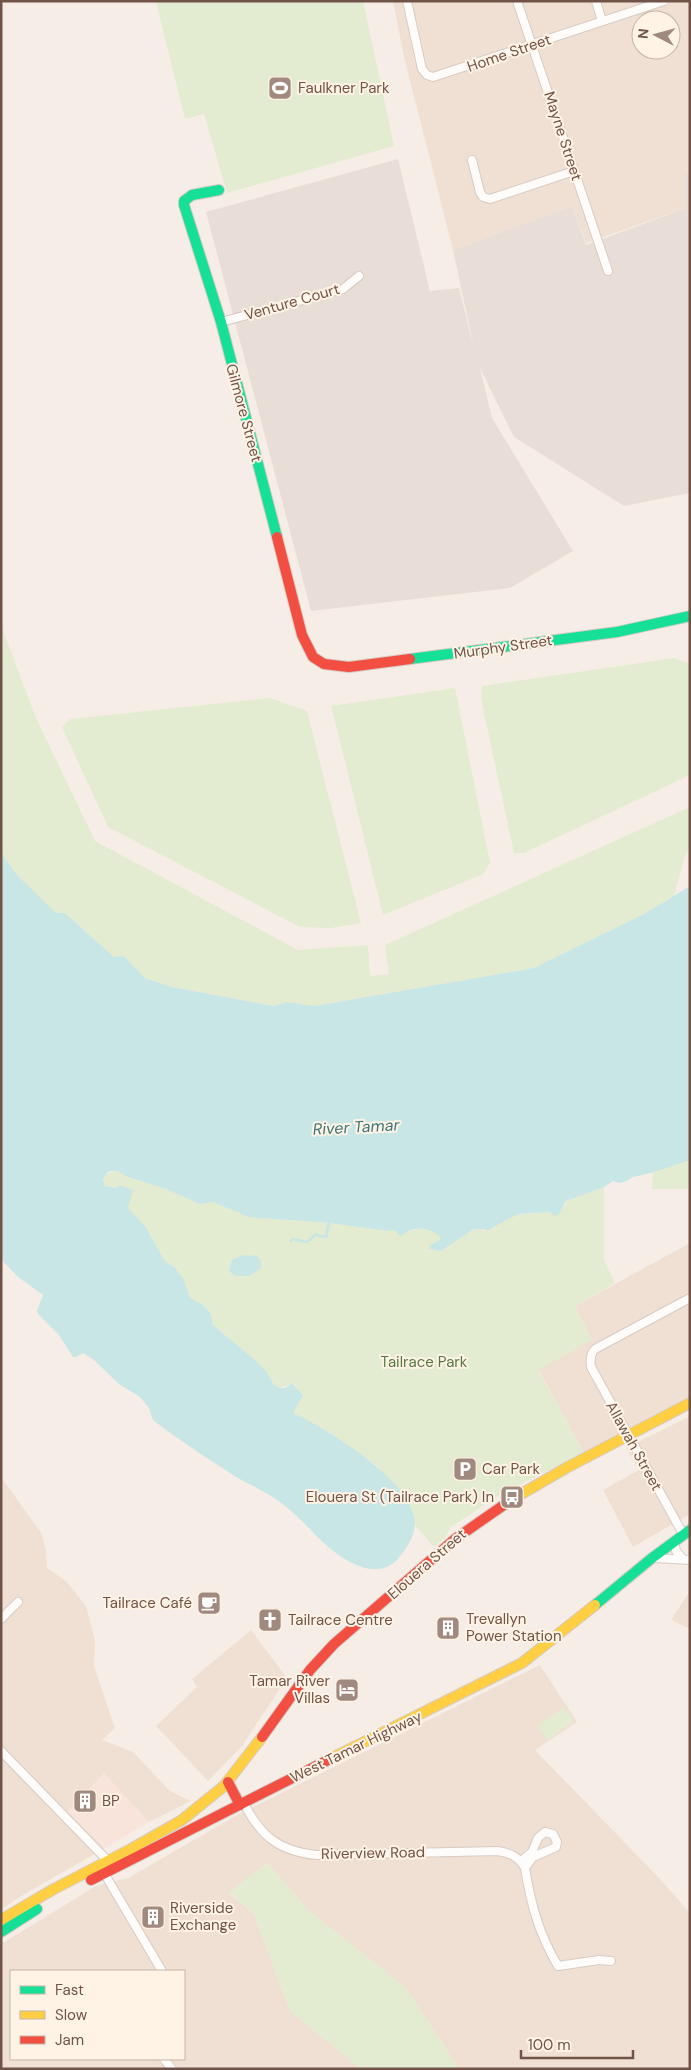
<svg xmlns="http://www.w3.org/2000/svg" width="691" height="2070" viewBox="0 0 691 2070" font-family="'DM Sans',sans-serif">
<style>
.residential{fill:#efe0d3;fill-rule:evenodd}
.commercial{fill:#f9e4dc}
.industrial{fill:#e8ded7}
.green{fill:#e3ebd1}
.water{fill:#c8e6e5}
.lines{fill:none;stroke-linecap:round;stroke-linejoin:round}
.stream{stroke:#c8e6e5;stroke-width:2.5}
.street-casing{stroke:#d7cbc4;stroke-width:10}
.fast-casing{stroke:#d6cac3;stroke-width:12}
.slow-casing{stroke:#d6cac3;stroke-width:12}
.jam-casing{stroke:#d6cac3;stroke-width:12}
.street{stroke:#fefcfb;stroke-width:8}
.fast{stroke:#16e098;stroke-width:10}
.slow{stroke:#ffcf43;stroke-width:10}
.jam{stroke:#f24e42;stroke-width:10}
.labels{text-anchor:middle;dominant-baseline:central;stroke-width:4;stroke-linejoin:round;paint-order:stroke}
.street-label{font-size:15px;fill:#725348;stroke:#fff3e6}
.poi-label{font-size:15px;fill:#725348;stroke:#fff3e6;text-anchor:start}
.park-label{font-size:15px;fill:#567841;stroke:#fff3e6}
.water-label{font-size:16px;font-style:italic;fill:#3c7478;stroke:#fff3e6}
</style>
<rect width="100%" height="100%" fill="#f6eee6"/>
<path class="residential" d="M393 1H690V173L684 176 686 208 586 243 572 206 453 250 404 57ZM641 20H671V50H641Z
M690 1243V1396L584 1453 538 1369 592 1340 575 1306Z
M690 1416V1514L633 1547 603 1490 639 1470 626 1448Z
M1 1477 42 1534 46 1551 47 1568 66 1581 86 1606 95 1640 94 1666 115 1728 102 1740 133 1752 170 1791 191 1801 149 1822 104 1774 68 1811 105 1848 28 1892 1 1909Z
M690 1591V1629L671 1620Z
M251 1630 287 1678 242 1746 208 1781 156 1726 197 1687 192 1679Z
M540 1665 577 1722 535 1750 660 1879 690 1913V2069H459L405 1987 309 1911 267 1863 229 1893 254 1914 290 2011 361 2069H1V1944L96 1886 128 1878 237 1815ZM11 1971H184V2059H11Z"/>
<path class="commercial" d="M104 1773 149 1822 105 1848 68 1811Z"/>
<path class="industrial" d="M398 159 430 291 459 288 474 348 453 250 572 206 586 245 686 208 684 175 690 173V493L624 506 514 437 480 368 492 418 573 551 510 588 311 611 206 212Z"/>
<path class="green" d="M156 1H363L394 146 227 193 204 114 185 119Z
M1 625 36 718 95 841 298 950 368 945 370 976 389 974 385 945 690 807V847L685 855 674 896 646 913 534 968 314 1006 287 1002 274 1006 172 987 145 978 124 956 114 957 65 913 56 914 17 875 1 853Z
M675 658 690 664V775L524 853H514L481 699 482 686Z
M455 688 490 863 483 874 383 915 331 706Z
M270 698 307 711 361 923 331 928 300 927 108 827 62 727 70 719Z
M690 1160V1189H652L653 1171Z
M116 1170 121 1172 125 1176 163 1188 200 1204 213 1202 249 1217 329 1223 388 1231 396 1230 402 1235C414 1227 428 1226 440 1236V1240L430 1245 429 1249 441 1251 474 1229 485 1231 514 1215 550 1212 565 1206 566 1201 604 1187V1260L615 1283 575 1306 592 1340 538 1370 584 1453 501 1494 452 1526 445 1537 434 1547 414 1524V1517L407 1499 376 1465 329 1432 293 1413 303 1395 293 1383 280 1388 274 1385 266 1371 213 1325 210 1312 203 1305 190 1298 183 1278 175 1268 165 1261 149 1233 128 1208 129 1202 116 1188 105 1186 103 1183 106 1175Z
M564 1707 574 1721 547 1740 537 1726Z
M267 1863 309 1911 405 1987 459 2069H361L290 2011 254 1914 229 1892Z"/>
<path class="water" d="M1 853 17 875 56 913H65L114 957 124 956 145 978 172 987 274 1006 287 1002 314 1006 534 968 646 913 690 886V1160L651 1173 633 1177 627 1181 619 1183 613 1181 604 1187 566 1201 559 1214 554 1216 550 1212 518 1214 488 1230 474 1229 441 1251 429 1249 430 1245 440 1240V1236C432 1230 420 1226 411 1230 407 1231 404 1235 400 1236L395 1230 388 1231 329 1223 249 1217 213 1202 200 1204 163 1188 125 1176C119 1170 116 1170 108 1172L103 1180 105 1186 116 1188 120 1185 133 1190 128 1208 145 1226 165 1261 175 1268 183 1278 190 1298 203 1305 210 1312 213 1325 256 1361 266 1371 274 1385 280 1388H285L292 1383 303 1395 293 1413C328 1429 407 1478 414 1517 417 1532 410 1543 401 1555 393 1567 379 1572 365 1568 329 1557 313 1528 285 1506 271 1494 252 1486 236 1477 214 1463 192 1448 170 1433L153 1420 149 1408 140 1397 119 1384 94 1360 83 1353 76 1357H73L59 1335 39 1315 37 1311 43 1295 18 1277 1 1259Z
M243 1255 257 1256 261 1261V1268L249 1276H235L229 1271 232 1260Z"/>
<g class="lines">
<path class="stream" d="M291 1241 293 1239 307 1242 316 1234 319 1236 326 1237 329 1223"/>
<g class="street-casing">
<path id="street" d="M407 1 422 69 427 75 433 77 664 1
M517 1 608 271
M596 1 602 21
M472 160 480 192 483 197 490 199 574 171
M221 322 343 289 359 276
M683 1534 591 1367C590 1360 590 1354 595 1349L690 1298
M674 1541 676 1551 683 1559
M654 1558 690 1560
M1 1619 18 1602
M1 1751 107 1860
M244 1803C260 1836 279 1851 316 1855L498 1851C510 1853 519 1857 525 1868 531 1905 539 1934 558 1966L599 1960 611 1961
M521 1861 532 1852 538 1838 545 1832 553 1834 557 1842 556 1847 533 1857 525 1868
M104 1873 162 1971
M164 2059 172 2069"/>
</g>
<g class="fast-casing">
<path id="fast" d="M219 190 192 195 184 201V205L221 322 277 537
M410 659 617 632 690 616
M595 1605 652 1558 690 1530
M1 1932 37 1909"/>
</g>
<g class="slow-casing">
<path id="slow" d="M511 1500 566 1468 690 1403
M328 1760 522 1663 595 1605
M1 1920 52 1890 131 1849 182 1820 224 1786 262 1737"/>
</g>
<g class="jam-casing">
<path id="jam" d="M277 537 302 635 313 657 324 664 349 667 410 659
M262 1737 310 1670 334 1644 455 1539 511 1500
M228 1782 240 1805
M91 1880 328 1760"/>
</g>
<use href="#street" class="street"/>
<use href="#fast" class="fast"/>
<use href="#slow" class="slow"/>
<use href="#jam" class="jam"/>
</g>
<defs>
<g id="stadium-square" transform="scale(1.25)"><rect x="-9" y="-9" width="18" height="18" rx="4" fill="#a0897f" stroke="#fff3e6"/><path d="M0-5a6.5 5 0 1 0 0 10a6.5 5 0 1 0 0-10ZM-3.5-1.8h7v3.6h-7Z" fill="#fff"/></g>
<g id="parking-square" transform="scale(1.25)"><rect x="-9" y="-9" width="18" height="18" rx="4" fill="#a0897f" stroke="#fff3e6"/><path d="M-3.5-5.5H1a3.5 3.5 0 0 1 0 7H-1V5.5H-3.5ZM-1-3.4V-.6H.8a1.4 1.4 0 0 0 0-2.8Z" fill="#fff"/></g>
<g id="bus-square" transform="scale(1.25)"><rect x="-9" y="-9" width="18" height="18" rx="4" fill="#a0897f" stroke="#fff3e6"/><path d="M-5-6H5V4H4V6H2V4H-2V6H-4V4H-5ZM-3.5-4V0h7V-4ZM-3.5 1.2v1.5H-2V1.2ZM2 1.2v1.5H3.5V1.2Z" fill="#fff"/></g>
<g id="cafe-square" transform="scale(1.25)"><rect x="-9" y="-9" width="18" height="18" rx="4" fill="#a0897f" stroke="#fff3e6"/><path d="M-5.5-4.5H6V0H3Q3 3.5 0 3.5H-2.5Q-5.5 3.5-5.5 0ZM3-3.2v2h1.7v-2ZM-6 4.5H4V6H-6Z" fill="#fff"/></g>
<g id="church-square" transform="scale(1.25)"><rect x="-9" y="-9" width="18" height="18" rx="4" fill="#a0897f" stroke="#fff3e6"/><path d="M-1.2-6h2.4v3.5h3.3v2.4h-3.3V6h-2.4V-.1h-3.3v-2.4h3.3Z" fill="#fff"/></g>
<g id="building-square" transform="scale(1.25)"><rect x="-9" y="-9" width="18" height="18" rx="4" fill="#a0897f" stroke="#fff3e6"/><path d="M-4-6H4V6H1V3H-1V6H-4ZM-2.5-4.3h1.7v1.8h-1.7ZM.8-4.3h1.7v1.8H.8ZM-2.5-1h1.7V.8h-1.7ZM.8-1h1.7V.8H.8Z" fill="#fff"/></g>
<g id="hotel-square" transform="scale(1.25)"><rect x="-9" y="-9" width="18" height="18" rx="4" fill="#a0897f" stroke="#fff3e6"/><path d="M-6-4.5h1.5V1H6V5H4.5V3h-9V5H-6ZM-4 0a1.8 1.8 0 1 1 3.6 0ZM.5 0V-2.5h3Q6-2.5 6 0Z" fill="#fff"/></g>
</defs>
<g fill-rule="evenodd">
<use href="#stadium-square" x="280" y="88"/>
<use href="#parking-square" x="465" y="1469"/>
<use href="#bus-square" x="512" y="1497"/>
<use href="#cafe-square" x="209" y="1603"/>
<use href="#church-square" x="270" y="1620"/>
<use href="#building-square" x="448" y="1628"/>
<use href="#hotel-square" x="347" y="1690"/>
<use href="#building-square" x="85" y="1801"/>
<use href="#building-square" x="153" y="1917"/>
</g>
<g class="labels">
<g class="street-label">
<text transform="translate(509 53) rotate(-19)">Home Street</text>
<text transform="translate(563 136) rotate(72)">Mayne Street</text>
<text transform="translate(292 302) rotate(-16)">Venture Court</text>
<text transform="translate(244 413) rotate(75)">Gilmore Street</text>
<text transform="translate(503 647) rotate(-8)">Murphy Street</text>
<text transform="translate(634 1446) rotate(61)">Allawah Street</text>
<text transform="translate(427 1564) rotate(-41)">Elouera Street</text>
<text transform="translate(356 1747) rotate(-26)">West Tamar Highway</text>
<text transform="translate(373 1853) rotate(-1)">Riverview Road</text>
</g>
<g class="poi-label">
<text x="298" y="88">Faulkner Park</text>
<text x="482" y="1469">Car Park</text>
<text x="494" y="1497" text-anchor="end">Elouera St (Tailrace Park) In</text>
<text x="192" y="1603" text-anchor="end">Tailrace Café</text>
<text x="466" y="1619">Trevallyn<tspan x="466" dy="17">Power Station</tspan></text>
<text x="288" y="1620">Tailrace Centre</text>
<text x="330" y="1681" text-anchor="end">Tamar River<tspan x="330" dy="17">Villas</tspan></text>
<text x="102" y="1801">BP</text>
<text x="170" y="1908">Riverside<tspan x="170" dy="17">Exchange</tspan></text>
</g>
<g class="park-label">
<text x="424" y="1362">Tailrace Park</text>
</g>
<g class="water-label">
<text transform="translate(356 1127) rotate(-3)">River Tamar</text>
</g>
</g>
<rect width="691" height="2070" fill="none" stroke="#725348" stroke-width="5"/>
<rect x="10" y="1970" width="175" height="90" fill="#fff3e6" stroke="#c7b3a7"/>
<rect x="20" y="1986" width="25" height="8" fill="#16e098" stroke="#c7b3a7"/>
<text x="55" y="1995" font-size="15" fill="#725348">Fast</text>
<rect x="20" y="2011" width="25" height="8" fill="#ffcf43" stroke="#c7b3a7"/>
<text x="55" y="2020" font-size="15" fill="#725348">Slow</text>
<rect x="20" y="2036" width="25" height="8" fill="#f24e42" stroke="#c7b3a7"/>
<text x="55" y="2045" font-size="15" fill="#725348">Jam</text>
<g transform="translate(656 35) rotate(276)"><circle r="24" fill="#fff3e6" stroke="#c7b3a7"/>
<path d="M0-4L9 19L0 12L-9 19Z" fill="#a0897f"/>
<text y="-8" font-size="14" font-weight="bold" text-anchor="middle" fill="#725348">N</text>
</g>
<path d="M521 2050v8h112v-8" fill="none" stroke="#725348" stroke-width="2.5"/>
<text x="528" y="2050" font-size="15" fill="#725348" stroke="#fff3e6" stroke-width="4" paint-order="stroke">100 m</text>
</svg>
